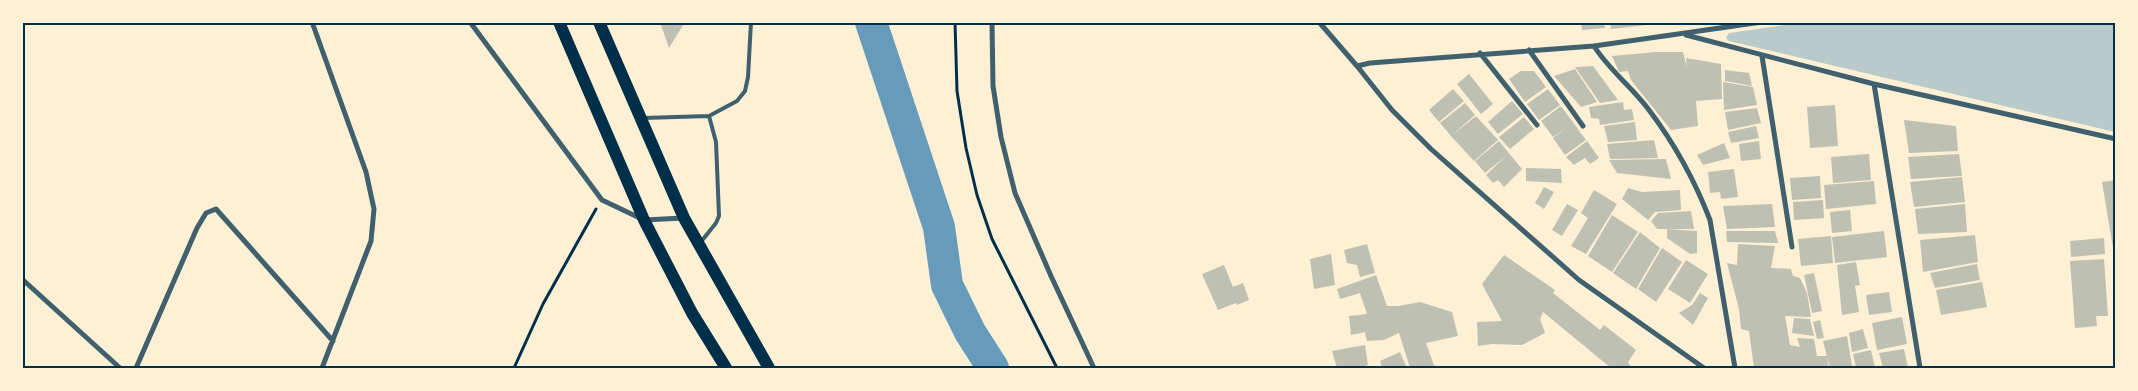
<svg xmlns="http://www.w3.org/2000/svg" width="2138" height="391" viewBox="0 0 2138 391" font-family="Inter,sans-serif">
<style>
.green{fill:#b9caca}
.lines{fill:none;stroke-linecap:round;stroke-linejoin:round}
.river{stroke:#669bbc;stroke-width:32}
.building{fill:#bec0b2}
.path{stroke:#003049;stroke-width:3}
.service{stroke:#3f606c;stroke-width:4}
.minor{stroke:#3f606c;stroke-width:5}
.primary{stroke:#003049;stroke-width:12}
.neatline{fill:none;stroke:#003049;stroke-width:2}
</style>
<rect width="100%" height="100%" fill="#fdf0d5"/>
<path class="green" d="M1799 23H2115V132L1729 41 1726 38 1729 33Z"/>
<g class="lines">
<path class="river" d="M871 22 939 227 947 285 970 332 993 368"/>
</g>
<path class="building" d="M660 22H685L669 48Z
M1581 22H1604L1605 28 1582 30Z
M1610 22H1646L1647 25 1611 29Z
M1656 52H1683L1687 68 1686 58 1721 64 1722 99 1696 101 1698 126 1671 130 1631 80 1628 71 1619 72 1612 56Z
M1593 66 1618 100 1600 103 1575 67Z
M1575 69 1597 102 1581 107 1554 76Z
M1725 70 1749 73 1752 86 1725 81Z
M1521 71H1534L1546 87 1525 102 1509 79Z
M1469 74 1493 104 1481 114 1457 84Z
M1723 82 1753 87 1757 105 1724 110Z
M1453 89 1464 101 1439 122 1429 110Z
M1548 89 1560 105 1539 120 1527 104Z
M1512 101 1523 114 1498 134 1488 122Z
M1623 102 1624 110 1632 109 1634 120 1600 125 1599 119 1591 118 1589 107Z
M1465 103 1475 115 1451 136 1440 123Z
M1835 105 1838 146 1810 148 1807 107Z
M1561 106 1586 140 1565 155 1553 138 1568 127 1553 137 1541 121Z
M1757 108 1761 123 1728 130 1725 112Z
M1476 116 1498 140 1474 161 1451 136Z
M1524 117 1534 129 1510 149 1499 137Z
M1904 120 1956 126 1958 151 1909 153Z
M1635 122 1637 140 1608 142 1604 126Z
M1756 126 1759 138 1731 143 1728 132Z
M1654 140 1658 158 1610 159 1607 144Z
M1499 141 1522 169 1504 187 1498 180 1493 183 1486 175 1506 156 1485 173 1475 161Z
M1587 141 1599 158 1590 164 1585 158 1574 165 1566 157Z
M1759 141 1761 159 1741 161 1739 144Z
M1724 143 1730 158 1703 165 1697 155Z
M1869 154 1871 180 1833 183 1831 157Z
M1959 154 1962 176 1911 179 1908 157Z
M1666 159 1671 179 1617 173 1609 160Z
M1526 168 1561 169 1562 183 1526 181Z
M1734 169 1738 197 1721 199 1720 192 1710 193 1708 172Z
M1820 176 1821 198 1792 200 1790 178Z
M1962 177 1965 202 1914 207 1910 182Z
M2116 180V254H2114L2102 182Z
M1874 181 1876 204 1826 209 1824 185Z
M1544 187 1554 192 1544 209 1535 203Z
M1628 188 1642 192 1680 190 1681 210 1655 212 1648 220 1622 199Z
M1594 190 1617 204 1586 254 1571 246 1588 218 1581 213Z
M1823 200 1824 218 1794 220 1793 202Z
M1567 204 1578 210 1562 236 1552 230Z
M1772 204 1775 227 1727 229 1723 206Z
M1965 204 1967 232 1918 234 1915 209Z
M1850 210 1852 231 1832 233 1830 212Z
M1691 211 1694 229H1657L1651 221 1658 213Z
M1612 215 1638 232 1612 272 1588 256Z
M1667 229 1697 231V253L1690 254 1667 238Z
M1726 231H1775L1778 243 1727 242Z
M1884 231 1887 257 1835 263 1832 237Z
M1640 232 1660 248 1636 289 1613 273Z
M1975 235 1978 262 1923 272 1920 240Z
M1831 236 1833 263 1801 266 1798 239Z
M2104 238 2105 254 2071 257 2070 241Z
M1367 244 1375 273 1360 277 1357 265 1347 263 1344 250Z
M1738 244 1775 246 1771 268 1791 269 1793 276 1800 278 1807 293 1811 317 1785 316 1790 345 1800 347 1797 338 1814 339 1817 356H1827L1829 368H1754L1749 331 1741 329 1739 309 1727 263 1737 265Z
M1662 248 1682 262 1656 302 1638 289Z
M1331 254 1335 285 1314 289 1310 259Z
M1504 255 1555 290 1553 293 1600 330 1604 325 1636 350 1628 362 1632 368H1611L1543 312 1540 319 1545 333 1522 345 1492 344 1478 346 1477 322 1502 321 1482 284Z
M2104 259 2108 316H2096L2097 326 2075 328 2070 261Z
M1686 260 1708 274 1690 303 1668 289Z
M1856 262 1860 285 1855 286 1859 312 1842 315 1837 265Z
M1977 264 1980 280 1935 288 1930 273Z
M1224 265 1233 287 1243 283 1249 300 1237 305 1236 303 1218 310 1202 274Z
M1814 273 1822 311 1812 313 1804 275Z
M1376 275 1387 306H1399L1420 302 1452 312 1458 336 1426 343 1435 368H1410L1399 333 1384 340 1367 341 1365 332 1351 335 1349 316 1367 314 1360 293 1340 299 1337 289Z
M1982 282 1987 307 1941 315 1936 290Z
M1889 292 1892 312 1869 315 1866 295Z
M1700 293 1708 298 1693 325 1679 313 1692 305Z
M1902 317 1907 344 1877 350 1872 323Z
M1794 318 1810 319 1814 336 1792 333Z
M1820 320 1824 338 1817 339 1813 322Z
M1863 329 1868 348 1852 352 1849 333Z
M1847 336 1852 366 1830 368 1823 341Z
M1365 345 1368 365 1357 368H1337L1332 351Z
M1904 349 1908 368H1883L1879 353Z
M1871 350 1875 368H1856L1853 354Z
M1400 352 1407 368H1382L1380 361Z"/>
<g class="lines">
<path class="path" d="M955 22 957 91 966 148 977 195 992 239 1057 368
M514 368 543 304 596 209"/>
<path class="service" d="M643 118 709 116 737 101 745 91 748 77 751 22
M700 243 716 223 719 216 716 142 709 116"/>
<path class="minor" d="M312 22 366 172 374 209 371 241 322 368
M470 22 602 200 644 220 683 218
M992 22 993 86 1001 137 1015 193 1051 276 1094 368
M1319 22 1357 66 1370 63 1594 46 1762 22
M1686 35 1874 84 2116 139
M1594 46C1609 70 1632 87 1649 110 1674 143 1695 181 1710 220L1735 368
M1529 50 1583 126
M1480 53 1537 125
M1762 56 1792 247
M1357 66 1392 110 1431 149 1579 280 1704 368
M1874 84 1920 368
M22 279 120 368
M136 368 197 228 206 213 216 209 333 341"/>
<path class="primary" d="M559 22 644 220 692 313 726 368
M599 22 684 218 769 368"/>
</g>
<rect width="2138" height="391" fill="none" stroke="#fdf0d5" stroke-width="48"/>
<rect x="24" y="24" width="2090" height="343" class="neatline"/>
</svg>
